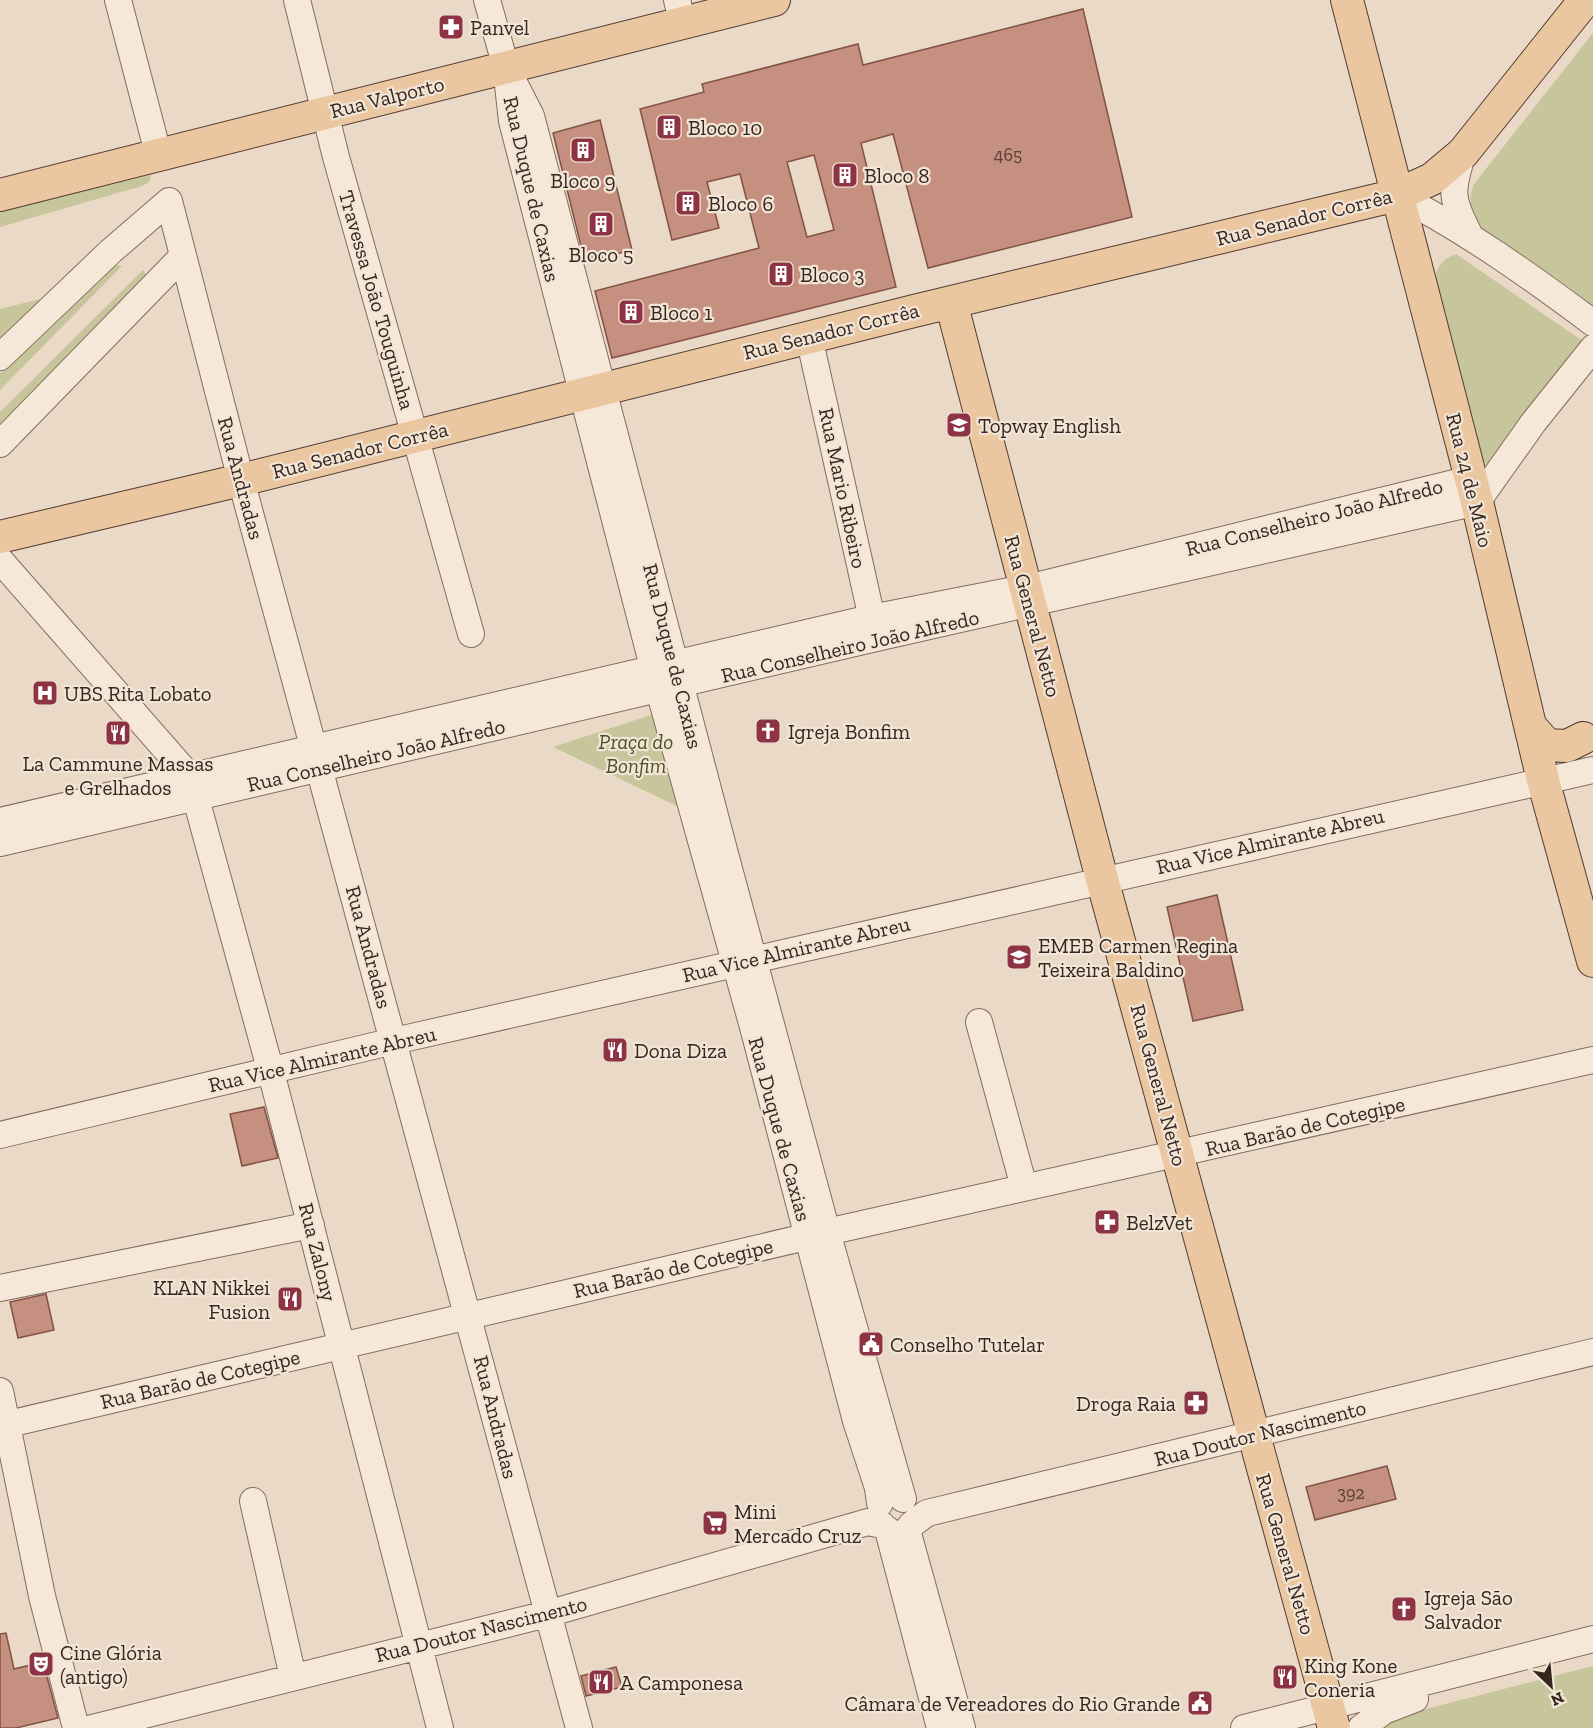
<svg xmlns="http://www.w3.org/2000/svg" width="1593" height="1728" viewBox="0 0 1593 1728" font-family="'Zilla Slab',serif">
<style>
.green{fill:#c7c59b}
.building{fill:#c5907f;stroke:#815245;stroke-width:1.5;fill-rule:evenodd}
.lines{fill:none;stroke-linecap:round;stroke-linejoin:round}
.minor-casing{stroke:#846b5d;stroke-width:28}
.major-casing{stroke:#523b31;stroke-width:34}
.minor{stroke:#f6e8d8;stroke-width:26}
.major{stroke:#eac6a1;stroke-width:32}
.labels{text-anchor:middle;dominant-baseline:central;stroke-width:4.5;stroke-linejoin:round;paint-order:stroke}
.number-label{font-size:18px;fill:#594038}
.poi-label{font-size:21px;fill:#352620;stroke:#f2e5d5;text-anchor:start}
.street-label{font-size:21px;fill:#352620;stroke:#f2e5d5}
.park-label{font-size:21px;font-style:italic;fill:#4d5028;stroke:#f2e5d5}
</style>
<rect width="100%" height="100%" fill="#ead9c6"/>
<path class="green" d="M1593 33V315L1488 236C1475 221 1465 203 1474 184Z
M151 175 149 182 142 186 0 227V211Z
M1456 254 1590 346 1494 461 1487 466 1481 457 1435 277C1439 263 1444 259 1456 254Z
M113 265 122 266 0 390V373Z
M143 270 147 276 0 424V412Z
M48 297 0 341V309Z
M660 712 681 808 553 747Z
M1593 1666V1728H1365L1364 1725Z"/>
<path class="building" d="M1083 9 1132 217 928 268 893 134 861 143 896 287 612 358 595 291 759 248 740 174 707 182 719 228 672 240 640 109 704 92 702 84 858 44 863 65ZM814 155 834 230 807 237 787 162Z
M600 120 632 250 585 262 553 133Z
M1217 895 1243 1010 1193 1021 1167 907Z
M264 1107 278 1158 242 1166 230 1114Z
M46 1294 54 1330 18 1338 10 1302Z
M1387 1466 1396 1499 1315 1520 1306 1487Z
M6 1633 14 1669 43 1662 58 1718 16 1728H0V1634Z
M616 1667 622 1687 586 1696 581 1676Z"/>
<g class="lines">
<g class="minor-casing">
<path id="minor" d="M118 0 158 153
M297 0 336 157 471 634
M487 0 506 67 512 121 659 690 753 1027 856 1421 878 1488 880 1503
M677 0 683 24
M513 81 531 116 724 850 827 1232 903 1499
M1463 153C1450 193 1451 198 1470 236
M1397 195C1467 231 1530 276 1593 323
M809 337 875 632
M0 357 111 251 169 201 241 480 579 1728
M0 444 183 256
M0 560 190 777 271 1072 440 1728
M0 821 871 618 1035 586 1470 479
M0 843 876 638 1477 502 1533 423 1593 348
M979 1022 1024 1187
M0 1135 394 1041 1593 770
M0 1288 311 1225
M0 1391 42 1596 76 1728
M0 1426 827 1232 1593 1060
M253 1501 293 1677
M911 1525 927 1513 1593 1352
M888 1530 940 1728
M907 1530 962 1728
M92 1728 547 1614 868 1522 882 1525
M1244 1728 1593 1639
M1361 1728 1384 1711 1415 1699"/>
</g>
<g class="major-casing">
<path id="major" d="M1347 0 1477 502 1543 780 1593 961
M0 195 774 0
M951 302 1102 879 1334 1728
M0 537 241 480 914 311 1397 195 1432 179 1463 153 1585 0
M1531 727 1547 745 1567 746 1583 738"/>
</g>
<use href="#minor" class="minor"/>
<use href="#major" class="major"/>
</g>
<defs>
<g id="pharmacy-square" transform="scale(1.35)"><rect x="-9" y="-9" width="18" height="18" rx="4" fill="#8d3343" stroke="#f2e5d5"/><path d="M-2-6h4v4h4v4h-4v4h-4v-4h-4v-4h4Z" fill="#fff"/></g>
<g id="building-square" transform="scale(1.35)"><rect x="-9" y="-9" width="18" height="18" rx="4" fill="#8d3343" stroke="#f2e5d5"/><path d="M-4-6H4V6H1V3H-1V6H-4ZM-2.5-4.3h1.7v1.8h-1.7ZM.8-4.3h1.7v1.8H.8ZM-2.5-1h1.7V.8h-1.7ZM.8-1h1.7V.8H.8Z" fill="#fff"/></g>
<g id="university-square" transform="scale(1.35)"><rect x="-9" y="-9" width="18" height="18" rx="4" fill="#8d3343" stroke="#f2e5d5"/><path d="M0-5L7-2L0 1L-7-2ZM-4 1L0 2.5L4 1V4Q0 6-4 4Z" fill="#fff"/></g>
<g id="hospital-square" transform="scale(1.35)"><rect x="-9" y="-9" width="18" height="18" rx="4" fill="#8d3343" stroke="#f2e5d5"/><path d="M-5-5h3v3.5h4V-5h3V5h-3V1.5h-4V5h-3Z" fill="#fff"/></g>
<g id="church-square" transform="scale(1.35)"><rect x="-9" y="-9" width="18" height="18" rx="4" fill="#8d3343" stroke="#f2e5d5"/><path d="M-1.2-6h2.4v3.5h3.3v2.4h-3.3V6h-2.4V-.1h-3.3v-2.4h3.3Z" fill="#fff"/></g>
<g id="restaurant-square" transform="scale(1.35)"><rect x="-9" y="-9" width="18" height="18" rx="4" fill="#8d3343" stroke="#f2e5d5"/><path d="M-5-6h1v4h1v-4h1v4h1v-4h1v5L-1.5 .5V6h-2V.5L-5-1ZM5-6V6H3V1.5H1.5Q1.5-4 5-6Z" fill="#fff"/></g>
<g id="civic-square" transform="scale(1.35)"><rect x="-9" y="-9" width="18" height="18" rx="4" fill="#8d3343" stroke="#f2e5d5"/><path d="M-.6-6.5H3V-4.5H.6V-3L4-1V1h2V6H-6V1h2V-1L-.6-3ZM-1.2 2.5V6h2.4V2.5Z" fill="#fff"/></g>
<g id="supermarket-square" transform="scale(1.35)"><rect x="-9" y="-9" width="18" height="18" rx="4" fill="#8d3343" stroke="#f2e5d5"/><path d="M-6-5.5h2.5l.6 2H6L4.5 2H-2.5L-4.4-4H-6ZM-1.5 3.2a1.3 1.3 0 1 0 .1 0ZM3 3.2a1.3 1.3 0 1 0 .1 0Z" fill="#fff"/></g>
<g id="theatre-square" transform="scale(1.35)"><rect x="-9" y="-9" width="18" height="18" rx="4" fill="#8d3343" stroke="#f2e5d5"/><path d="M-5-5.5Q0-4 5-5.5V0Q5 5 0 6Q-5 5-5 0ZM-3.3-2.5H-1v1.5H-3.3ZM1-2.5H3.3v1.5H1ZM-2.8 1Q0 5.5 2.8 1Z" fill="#fff"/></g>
</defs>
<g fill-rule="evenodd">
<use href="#pharmacy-square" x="451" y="27"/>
<use href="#building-square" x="669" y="127"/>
<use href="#building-square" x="583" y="150"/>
<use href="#building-square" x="845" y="175"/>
<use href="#building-square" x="688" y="203"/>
<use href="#building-square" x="601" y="224"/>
<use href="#building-square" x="781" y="274"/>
<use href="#building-square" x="631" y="312"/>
<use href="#university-square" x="959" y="425"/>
<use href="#hospital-square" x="45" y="693"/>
<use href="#church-square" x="768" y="731"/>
<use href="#restaurant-square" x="118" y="733"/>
<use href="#university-square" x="1019" y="957"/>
<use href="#restaurant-square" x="615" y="1050"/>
<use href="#pharmacy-square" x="1107" y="1222"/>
<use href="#restaurant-square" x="290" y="1299"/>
<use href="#civic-square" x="871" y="1344"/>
<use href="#pharmacy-square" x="1196" y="1403"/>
<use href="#supermarket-square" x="715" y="1523"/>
<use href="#church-square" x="1404" y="1609"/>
<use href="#theatre-square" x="41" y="1664"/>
<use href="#restaurant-square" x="1285" y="1677"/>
<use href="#restaurant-square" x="601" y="1682"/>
<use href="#civic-square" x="1200" y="1703"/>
</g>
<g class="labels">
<g class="number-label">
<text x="1008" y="155">465</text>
<text x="1351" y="1493">392</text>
</g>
<g class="poi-label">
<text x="470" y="27">Panvel</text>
<text x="688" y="127">Bloco 10</text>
<text x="864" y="175">Bloco 8</text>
<text x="583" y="180" text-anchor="middle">Bloco 9</text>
<text x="708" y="203">Bloco 6</text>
<text x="601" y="254" text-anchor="middle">Bloco 5</text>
<text x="800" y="274">Bloco 3</text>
<text x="650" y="312">Bloco 1</text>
<text x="978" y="425">Topway English</text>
<text x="64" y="693">UBS Rita Lobato</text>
<text x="788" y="731">Igreja Bonfim</text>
<text x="118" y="763" text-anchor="middle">La Cammune Massas<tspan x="118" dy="24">e Grelhados</tspan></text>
<text x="1038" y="945">EMEB Carmen Regina<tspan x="1038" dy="24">Teixeira Baldino</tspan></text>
<text x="634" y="1050">Dona Diza</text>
<text x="1126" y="1222">BelzVet</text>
<text x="270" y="1287" text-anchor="end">KLAN Nikkei<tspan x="270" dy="24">Fusion</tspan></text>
<text x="890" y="1344">Conselho Tutelar</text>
<text x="1176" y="1403" text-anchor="end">Droga Raia</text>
<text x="734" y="1511">Mini<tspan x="734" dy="24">Mercado Cruz</tspan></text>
<text x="1424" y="1597">Igreja São<tspan x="1424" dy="24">Salvador</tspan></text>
<text x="60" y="1652">Cine Glória<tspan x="60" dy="24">(antigo)</tspan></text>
<text x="1304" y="1665">King Kone<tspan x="1304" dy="24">Coneria</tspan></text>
<text x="620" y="1682">A Camponesa</text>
<text x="1180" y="1703" text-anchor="end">Câmara de Vereadores do Rio Grande</text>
</g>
<g class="street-label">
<text transform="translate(387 97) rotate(-14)">Rua Valporto</text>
<text transform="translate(532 189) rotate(77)">Rua Duque de Caxias</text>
<text transform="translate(1304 217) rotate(-14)">Rua Senador Corrêa</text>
<text transform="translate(377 300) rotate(74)">Travessa João Touguinha</text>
<text transform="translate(831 331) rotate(-14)">Rua Senador Corrêa</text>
<text transform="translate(360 450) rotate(-14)">Rua Senador Corrêa</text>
<text transform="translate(241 478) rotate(75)">Rua Andradas</text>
<text transform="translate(1470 480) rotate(76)">Rua 24 de Maio</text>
<text transform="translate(843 488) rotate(78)">Rua Mario Ribeiro</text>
<text transform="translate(1314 517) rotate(-14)">Rua Conselheiro João Alfredo</text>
<text transform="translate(1033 616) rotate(75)">Rua General Netto</text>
<text transform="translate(850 646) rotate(-13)">Rua Conselheiro João Alfredo</text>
<text transform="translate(673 656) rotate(76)">Rua Duque de Caxias</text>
<text transform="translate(376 755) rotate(-13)">Rua Conselheiro João Alfredo</text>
<text transform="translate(1270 841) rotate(-13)">Rua Vice Almirante Abreu</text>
<text transform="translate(369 947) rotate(75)">Rua Andradas</text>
<text transform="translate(796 949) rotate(-13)">Rua Vice Almirante Abreu</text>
<text transform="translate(322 1059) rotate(-13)">Rua Vice Almirante Abreu</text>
<text transform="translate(1159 1085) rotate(75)">Rua General Netto</text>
<text transform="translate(1305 1126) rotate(-13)">Rua Barão de Cotegipe</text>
<text transform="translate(780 1129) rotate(75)">Rua Duque de Caxias</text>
<text transform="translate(318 1252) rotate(76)">Rua Zalony</text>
<text transform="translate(673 1268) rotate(-13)">Rua Barão de Cotegipe</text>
<text transform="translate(200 1379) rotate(-13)">Rua Barão de Cotegipe</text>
<text transform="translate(496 1417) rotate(76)">Rua Andradas</text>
<text transform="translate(1260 1433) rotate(-14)">Rua Doutor Nascimento</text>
<text transform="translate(1286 1554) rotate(74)">Rua General Netto</text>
<text transform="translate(481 1629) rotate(-14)">Rua Doutor Nascimento</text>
</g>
<g class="park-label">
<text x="636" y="741">Praça do<tspan x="636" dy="24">Bonfim</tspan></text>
</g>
</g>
<g transform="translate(1551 1686) rotate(154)" stroke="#f2e5d5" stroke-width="4.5" paint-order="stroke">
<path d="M0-4.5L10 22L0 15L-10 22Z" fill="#352620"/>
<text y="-9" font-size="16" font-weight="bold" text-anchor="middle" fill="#352620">N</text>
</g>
</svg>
